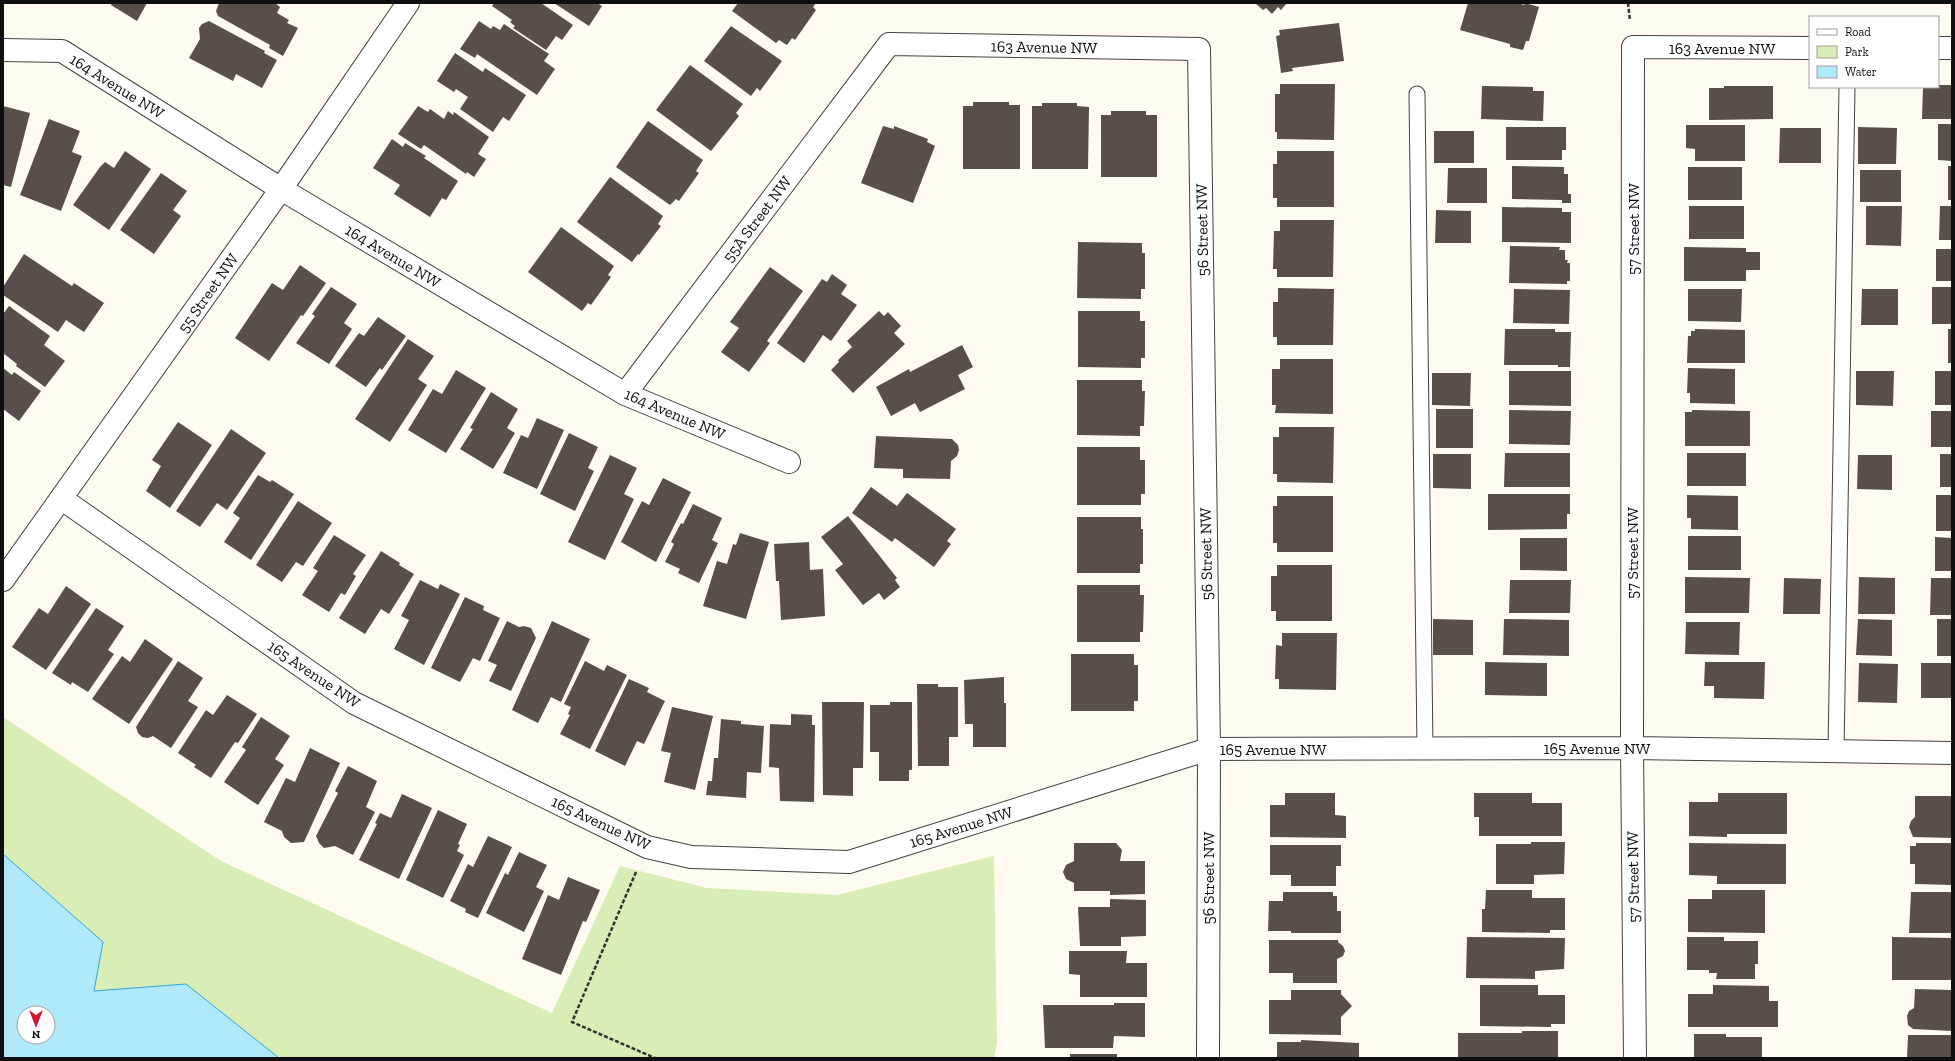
<svg xmlns="http://www.w3.org/2000/svg" width="1955" height="1061" viewBox="0 0 1955 1061" font-family="'Zilla Slab',serif">
<style>
.green{fill:#d9eeb6;fill-rule:evenodd}
.water{fill:#b0e8fc;stroke:#2fa8db;fill-rule:evenodd}
.building{fill:#594e4a}
.lines{fill:none;stroke-linecap:round;stroke-linejoin:round}
.service-casing{stroke:#424242;stroke-width:17}
.minor-casing{stroke:#424242;stroke-width:24}
.tertiary-casing{stroke:#424242;stroke-width:24}
.path{stroke:#313131;stroke-width:2.5;stroke-dasharray:4 2;stroke-linecap:butt}
.service{stroke:#fff;stroke-width:15}
.minor{stroke:#fff;stroke-width:22}
.tertiary{stroke:#fff;stroke-width:22}
.labels{text-anchor:middle;dominant-baseline:central;stroke-width:4;stroke-linejoin:round;paint-order:stroke}
.street-label{font-size:16px;fill:#0f0f0f;stroke:#fff}
</style>
<rect width="100%" height="100%" fill="#fffbf1"/>
<path class="green" d="M3 717 221 861 552 1013 620 866 707 888 837 895 994 856 997 1042 994 1058H3ZM24 1013H48V1037H24Z"/>
<path class="water" d="M3 854 103 942 94 991 186 984 279 1058H3ZM24 1013H48V1037H24Z"/>
<path class="building" d="M112 3H147L137 21 111 5Z
M219 3H275L280 7 277 13 289 20 287 23 298 28 283 56 269 48 270 45 218 16 216 11Z
M494 3H541L573 25 562 40 556 36 546 50 513 28 515 26 510 22 512 20 492 6Z
M554 3H597L602 6 589 26Z
M738 3H816L813 7 816 10 795 40 792 38 787 45 779 40 776 43 732 11Z
M1255 3H1287L1281 10 1278 7 1272 14 1266 8 1263 10Z
M1468 3H1518L1524 5 1525 3 1539 7 1529 41H1526L1523 50 1510 47V44L1460 30Z
M209 21 265 51 264 53 277 60 262 88 236 74 233 81 189 58 200 39 199 28 202 24Z
M479 21 491 29 493 26 500 30 504 24 549 54 544 61 555 69 537 95 477 54 475 58 460 49Z
M1339 23 1344 61 1292 68 1293 71 1281 73 1276 36 1280 35 1279 30Z
M731 26 782 61 760 91 757 88 751 96 704 61Z
M455 53 483 72 485 68 526 95 509 121 503 117 493 132 460 109 468 97 456 89 454 92 437 81Z
M690 65 743 104 736 113 739 116 711 151 656 110Z
M1280 84H1335L1334 140 1277 139V132H1275V94H1280Z
M1938 85H1952V119H1922L1923 87H1938Z
M1482 86 1533 87V91H1544L1543 121 1481 119Z
M1724 86H1773V119L1709 120V88H1724Z
M973 102H1009V105H1020V169H963V106H973Z
M1042 103H1077V106L1089 107 1088 169H1032V106H1042Z
M3 106 30 113 11 187 3 185Z
M418 106 428 112 430 109 444 119 448 111 453 115 454 112 489 137 478 154 486 159 474 177 467 172 466 174 424 145 421 149 398 134Z
M1111 111H1146V115H1157V177H1101V115H1111Z
M49 119 80 131 72 152 82 156 61 211 20 195Z
M648 121 703 160 696 171 699 173 679 201 676 199 670 205 616 167Z
M1938 124H1952V161L1938 160Z
M1686 125H1745V161H1695V149L1686 148Z
M883 126 894 129V126L928 139 927 142 935 146 913 203 861 183Z
M1506 127H1566V150H1562V160H1506Z
M1858 127 1897 128 1896 164H1858Z
M1780 128H1821V163H1779Z
M1434 131H1474V163H1434Z
M392 139 403 147 405 143 426 156 424 158 458 181 446 200 442 198 430 217 394 194 400 185 373 168Z
M125 151 151 169 109 230 73 205 100 167 105 162 114 168Z
M1277 151H1334V207H1277V198H1273V164H1277Z
M1512 166 1564 167V174H1568V194H1571V203H1562V200L1512 199Z
M1948 166H1952V200H1948Z
M1688 167H1742V200H1688Z
M1448 168H1487V203H1447Z
M1860 170H1901V202H1860Z
M161 173 187 191 173 210 181 216 154 254 120 230Z
M610 177 663 216 658 224 661 226 639 255 638 254 632 262 577 222Z
M1689 206H1744V239H1689Z
M1866 206H1902L1901 246 1866 245Z
M1940 206H1952V240H1939Z
M1502 207 1562 208V212H1571V243L1502 242Z
M1436 210 1471 211V243H1435Z
M1280 220H1334L1333 277H1277V269H1273L1274 231H1280Z
M561 227 614 266 608 275 611 277 591 305 588 303 582 311 528 272Z
M1078 242 1142 243V253H1145V289H1141V299L1077 298Z
M1510 246 1560 247 1559 250H1565V260H1568L1567 263H1570V281H1567V284L1509 283Z
M1684 247 1746 248V252H1760V270H1746V281H1684Z
M1936 249H1952V281H1936Z
M24 254 72 286 74 283 104 303 84 332 66 320 58 332 3 295V287Z
M300 265 326 283 303 316 301 315 269 361 235 338 272 283 283 290Z
M770 267 803 291 767 341 770 343 749 372 721 352 739 328 730 322Z
M832 274 847 285 841 294 857 305 831 341 823 335 804 363 777 343 822 279 827 282Z
M331 287 357 304 344 323 352 329 329 364 296 343 315 316 312 314Z
M1932 287H1952V324H1932Z
M1278 288 1334 289 1333 345H1277V337H1273V302H1278Z
M1514 289 1570 290 1569 324 1513 323Z
M1688 289H1742L1741 322 1688 321Z
M1862 289H1898V325H1861Z
M9 306 50 336 44 345 65 361 45 387 16 366 17 364 3 353V314Z
M879 311 884 316 888 312 901 326 894 333 905 344 853 393 831 370 839 362 838 360 852 347 847 341Z
M1078 311H1140V321H1145V358H1141V368L1078 367Z
M378 317 406 336 382 370 380 368 366 387 335 366 359 333 364 336Z
M1505 329H1555V332H1571L1570 367H1558V365H1504Z
M1695 329 1745 330V363H1687L1688 336H1691V331H1695Z
M1948 329H1952V363H1948Z
M408 339 434 356 418 379 427 385 390 442 355 419Z
M962 345 973 367 958 375 965 389 920 412 915 403 891 416 876 387 909 369 910 372Z
M1280 359H1333V414L1275 413 1276 405H1272V369H1280Z
M3 368 12 375 14 372 41 391 19 421 3 409Z
M1688 368 1735 369V404L1690 403V393H1687Z
M456 370 486 388 446 453 408 430 433 389 442 394Z
M1509 371H1571V406L1509 405Z
M1856 371H1894L1893 406 1856 405Z
M1935 371H1952V405H1935Z
M1432 373H1471L1470 406 1432 405Z
M1077 380H1142V391H1145L1144 426H1140V436L1077 435Z
M491 392 518 409 507 428 515 433 493 469 460 449 473 429 470 428Z
M1436 409H1473V448H1436Z
M1509 410 1571 411 1570 445 1509 444Z
M1692 410 1750 411V446H1685V412H1692Z
M1931 411H1952V447H1931Z
M537 418 564 430 537 489 503 473 521 435 528 438Z
M178 422 212 445 170 508 146 491 161 466 152 460Z
M1279 427H1334L1333 483 1277 482V474H1273V437H1279Z
M231 429 266 453 227 510 217 503 200 527 176 511Z
M569 433 598 447 588 468 594 471 575 511 540 494Z
M876 436 952 439 958 445 959 450 957 456 951 461 950 479 903 478V469L874 468Z
M1077 447H1140V460H1145V494H1141V505H1077Z
M1505 453H1570V487H1504Z
M1687 453H1746V486H1687Z
M1433 454H1471V489L1433 488Z
M1940 454H1952V487H1940Z
M610 455 637 468 624 494 634 499 605 560 568 542Z
M1858 455H1892V490L1857 489Z
M258 475 270 482 272 480 294 494 251 560 224 542 240 518 233 513Z
M663 478 691 492 656 562 621 542 642 501 649 505Z
M871 487 897 506 907 493 956 529 947 541 951 544 934 567 895 538 892 542 852 513Z
M1488 494H1570V514H1567V529L1488 530Z
M1687 495 1738 496V530L1691 529V518H1687Z
M1936 495H1952V531H1936Z
M1277 496H1333V552H1277V543H1273V506H1277Z
M298 501 332 523 303 566 296 562 282 582 256 565Z
M693 504 722 518 712 540 718 543 699 583 678 573 680 569 665 562 674 544 671 542 681 523 683 524Z
M848 516 897 578 895 580 900 587 884 600 879 593 863 605 835 570 843 564 821 537Z
M1077 517H1141V529H1143V564H1140V573H1077Z
M740 533 769 542 746 619 703 606 717 561 727 564 733 544 736 545Z
M334 535 366 555 353 574 356 576 345 595 341 593 329 612 302 595 318 571 313 568Z
M1688 536H1741V570H1688Z
M1935 537 1952 538V571H1935Z
M1520 538H1567V571L1520 570Z
M809 542 810 570 823 569 825 616 781 620 779 581H776L774 544Z
M381 551 400 563 399 565 414 574 389 614 381 609 365 634 339 618Z
M1277 565H1332V621H1276V611H1271V576H1277Z
M1685 577 1750 578 1749 613H1685Z
M1859 577 1895 578V614H1858Z
M1784 578 1821 579 1820 614H1783Z
M1931 578H1952V615H1930Z
M420 580 438 589 440 584 460 594 424 665 394 649 409 620 401 616Z
M1510 580H1571L1570 613H1509Z
M1077 585H1140V595H1144L1143 632H1140V642H1077Z
M66 586 91 604 46 670 12 647 39 608 48 614Z
M465 597 484 606 483 610 500 618 480 661 473 658 460 682 431 668Z
M96 608 124 626 108 650 114 654 88 692 72 682 71 685 52 673Z
M1433 619 1473 620V655H1433Z
M1504 619 1569 620V656L1503 655Z
M1858 619 1892 620V656L1856 655Z
M1937 619H1952V656H1937Z
M507 621 519 627 524 626 531 628 536 638 511 691 489 681 497 665 488 661Z
M552 621 590 639 561 702 551 697 538 723 512 710Z
M1686 622H1740L1739 655 1685 654Z
M1282 633H1337L1336 690 1279 689V679H1275L1276 645 1282 646Z
M145 639 173 659 129 724 92 699 122 656 130 662Z
M1071 654H1134V665H1138V701H1134V711H1071Z
M178 661 203 678 188 701 198 707 171 748 153 736 148 738 142 737 138 733 136 727Z
M585 661 604 671 607 665 627 675 590 749 560 734 570 715 568 714 571 707 564 704Z
M1485 662 1547 663V696L1485 695Z
M1705 662H1765L1764 699 1714 698V686H1704Z
M1859 663 1898 664 1897 703 1858 702Z
M1921 663H1952V698H1921Z
M1004 677V703H1006V747H973V724H965L964 680Z
M629 679 649 688 647 692 665 701 644 744 637 741 625 766 595 751Z
M917 684H938V687H958V737H949V766H918Z
M227 695 257 714 238 743 235 742 211 778 194 767 196 765 178 753 206 710 213 715Z
M822 702H864L863 768H853V796L823 795Z
M890 702H912V770H909V781H879V752H870V705H890Z
M672 707 713 716 695 790 664 782 671 753 661 751Z
M791 714 812 715V725H815L814 802 780 801 779 768 769 767 770 724 791 725Z
M261 717 290 736 275 759 284 765 258 805 224 782 246 750 242 747Z
M721 719 741 721V724L764 726 761 773 747 772 746 798 706 795 708 781H712L714 758H718Z
M310 748 340 763 304 842 291 843 284 837 282 831 264 822 286 778 295 782Z
M348 766 377 781 366 807 375 812 353 855 335 846 324 848 319 843 316 836 338 793 335 791Z
M1285 793H1335V815L1346 816V838L1270 837V805H1285Z
M1474 793H1532V803H1562V836H1479V817H1474Z
M1718 793H1787V834H1727V837L1689 836V802H1718Z
M402 794 432 808 399 879 359 860 377 824 375 823 380 813 391 818Z
M1915 796H1952V838L1913 837 1909 827 1911 821 1915 817Z
M438 810 467 824 458 844 460 845 457 851 464 855 443 898 406 880Z
M488 836 512 847 478 918 465 912 466 909 450 901 468 864 473 867Z
M1531 842H1565L1564 874 1534 875V884H1496V844H1531Z
M1074 843H1116L1122 850 1120 861H1145V894L1110 895V891H1074V883L1066 879 1063 872 1066 865 1074 861Z
M1689 843 1786 844V884H1717V876L1689 875Z
M1916 843H1952V885L1915 884V864H1910V846H1916Z
M1270 845H1341V866H1336V886H1291V875H1270Z
M519 852 547 865 536 887 544 891 524 932 486 913 505 873 508 875Z
M568 877 600 890 586 922 583 921 561 975 522 959 548 895 559 900Z
M1486 890H1532V898H1565V930H1550V933L1482 932V909H1485Z
M1712 890H1765V933L1688 932V899H1712Z
M1283 892H1333V896H1337V911H1341V933H1291V931H1268L1269 901H1283Z
M1911 892H1952V933H1909Z
M1110 899 1146 900V936L1121 937V946H1080L1078 907H1110Z
M1467 937 1565 938 1564 969 1535 971V979L1466 978Z
M1687 937H1724V941H1758V964H1755V979H1716L1717 973H1709V970H1687Z
M1892 937 1952 938V980H1892Z
M1269 940H1338V942L1343 946 1345 951 1343 956 1337 959V983H1293V973H1269Z
M1069 951H1127L1126 963H1147V997H1080V975L1069 974Z
M1480 985H1538V995H1565V1024H1551V1027L1480 1026Z
M1713 985 1769 986V1001H1778V1027H1688V994H1713Z
M1915 989 1952 990V1031L1913 1029 1908 1025 1907 1016 1909 1011 1914 1008Z
M1291 990H1341V994L1352 1006 1341 1017V1035L1269 1034V1000H1291Z
M1114 1003H1145V1037L1114 1036 1113 1048H1045L1043 1005H1114Z
M1522 1031H1558V1058H1458V1033H1522Z
M1694 1034H1726V1037H1762V1058H1694Z
M1908 1035H1952V1058H1907Z
M1301 1040 1359 1043V1058H1277V1042H1301Z
M1070 1054H1117V1058H1070Z"/>
<g class="lines">
<g class="service-casing">
<path id="service" d="M1417 94 1425 749
M1836 751 1847 87"/>
</g>
<g class="minor-casing">
<path id="minor" d="M1938 48H1952
M3 50 62 51 281 189 625 394 789 462
M625 394 889 44 1199 49 1209 749 1208 1058
M62 499 354 703 647 847 691 857 849 862 1209 749 1632 748 1952 753
M1635 1058 1632 748 1633 47 1810 48"/>
</g>
<g class="tertiary-casing">
<path id="tertiary" d="M3 580 281 189 408 3"/>
</g>
<path class="path" d="M1628 3 1630 21
M636 872 572 1022 655 1058"/>
<use href="#service" class="service"/>
<use href="#minor" class="minor"/>
<use href="#tertiary" class="tertiary"/>
</g>
<g class="labels">
<g class="street-label">
<text transform="translate(1044 47) rotate(1)">163 Avenue NW</text>
<text x="1722" y="48">163 Avenue NW</text>
<text transform="translate(117 86) rotate(32)">164 Avenue NW</text>
<text transform="translate(757 219) rotate(-53)">55A Street NW</text>
<text transform="translate(1633 229) rotate(-90)">57 Street NW</text>
<text transform="translate(1202 230) rotate(-91)">56 Street NW</text>
<text transform="translate(393 256) rotate(31)">164 Avenue NW</text>
<text transform="translate(208 293) rotate(-55)">55 Street NW</text>
<text transform="translate(675 414) rotate(23)">164 Avenue NW</text>
<text transform="translate(1632 553) rotate(-90)">57 Street NW</text>
<text transform="translate(1206 554) rotate(-91)">56 Street NW</text>
<text transform="translate(314 674) rotate(34)">165 Avenue NW</text>
<text x="1597" y="748">165 Avenue NW</text>
<text x="1273" y="749">165 Avenue NW</text>
<text transform="translate(601 823) rotate(25)">165 Avenue NW</text>
<text transform="translate(961 827) rotate(-17)">165 Avenue NW</text>
<text transform="translate(1633 877) rotate(-91)">57 Street NW</text>
<text transform="translate(1208 878) rotate(-90)">56 Street NW</text>
</g>
</g>
<rect width="1955" height="1061" fill="none" stroke="#0f0f0f" stroke-width="8"/>
<rect x="1809" y="16" width="130" height="72" fill="#ffffff" stroke="#9f9f9f"/>
<rect x="1817" y="29" width="20" height="6" fill="#ffffff" stroke="#9f9f9f"/>
<text x="1845" y="36" font-size="12" fill="#0f0f0f">Road</text>
<rect x="1817" y="46" width="20" height="12" fill="#d9eeb6" stroke="#9f9f9f"/>
<text x="1845" y="56" font-size="12" fill="#0f0f0f">Park</text>
<rect x="1817" y="66" width="20" height="12" fill="#b0e8fc" stroke="#9f9f9f"/>
<text x="1845" y="76" font-size="12" fill="#0f0f0f">Water</text>
<g transform="translate(36 1025) rotate(180)"><circle r="19" fill="#ffffff" stroke="#9f9f9f"/>
<path d="M0-3L7 15L0 10L-7 15Z" fill="#ce1833"/>
<text y="-6" font-size="11" font-weight="bold" text-anchor="middle" fill="#0f0f0f">N</text>
</g>
</svg>
